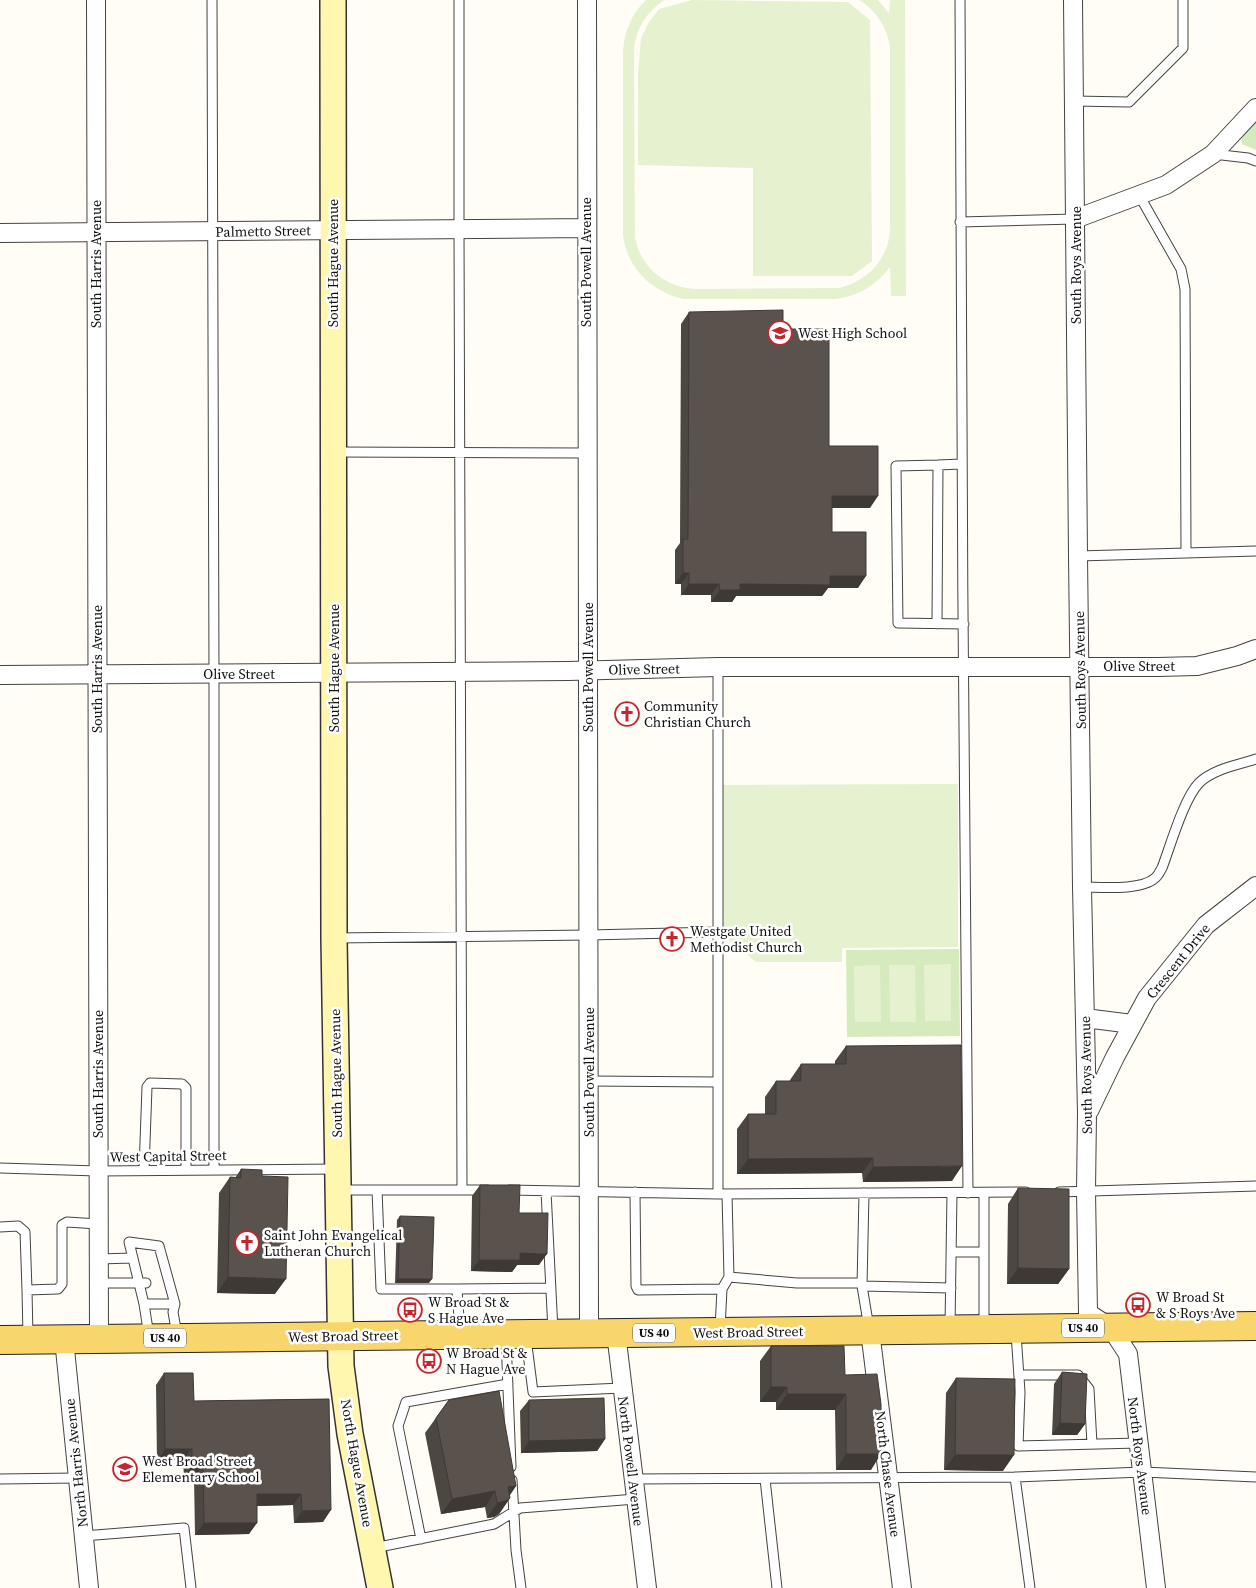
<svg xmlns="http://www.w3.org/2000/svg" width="1256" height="1588" viewBox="0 0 1256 1588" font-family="'Source Serif 4',serif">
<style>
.green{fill:#d5ebbd}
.pitch{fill:#e6f2cf}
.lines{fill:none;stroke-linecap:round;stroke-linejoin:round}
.service-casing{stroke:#444;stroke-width:11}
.minor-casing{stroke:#444;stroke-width:20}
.secondary-casing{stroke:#333;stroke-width:28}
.primary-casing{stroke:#222;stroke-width:30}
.service{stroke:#fff;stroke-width:9}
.minor{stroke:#fff;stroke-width:18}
.secondary{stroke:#fff6b0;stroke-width:25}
.primary{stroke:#f9d66b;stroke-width:28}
.wall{fill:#4d4742}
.shaded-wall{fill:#3f3936}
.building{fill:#5a524d;stroke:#3f3936}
.labels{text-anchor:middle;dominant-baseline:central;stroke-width:5;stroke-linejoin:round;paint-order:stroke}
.shield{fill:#fff;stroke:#585858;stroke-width:1}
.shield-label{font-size:12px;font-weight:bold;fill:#111}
.street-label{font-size:14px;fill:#111;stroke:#fff}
.poi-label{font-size:14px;fill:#111;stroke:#fff;text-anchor:start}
</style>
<rect width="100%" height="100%" fill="#fffdf5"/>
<path class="green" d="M1256 122V150L1242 144C1239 135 1250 128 1256 122Z
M959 949 960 1036 847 1037 846 950Z"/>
<path class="pitch" d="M646 0H664C647 12 637 27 634 47L635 238C641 267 664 287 695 289L839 288C868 281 889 259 890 229V47C887 27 877 11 859 0H878L889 13 890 0H905L906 296H891L890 267C876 285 859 296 836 299H683C651 291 627 268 623 235V53C624 32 631 14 646 0Z
M692 0 848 2 870 20 872 261 852 276H753V168L638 165V74L641 38 649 22 659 9Z
M958 784V947L842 948V962H756L722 934V785Z
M951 964V1021H925L924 965Z
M880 965 881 1022H855L854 966Z
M889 965H915L916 1022H890Z"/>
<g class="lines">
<g class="service-casing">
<path id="service" d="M212 0 214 674V1169
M459 0V229L462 1190
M960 0C960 398 965 795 968 1193
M1074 101 1129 102 1183 48V0
M1213 154 1248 158 1256 161
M960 222 1075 219
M335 452 587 453
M938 465 961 464
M1186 553 1256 551
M1078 556 1186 553 1185 289 1181 269 1139 195
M937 624 938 465 896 466 898 623 964 624
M718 667V1194
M1082 887C1100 887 1141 891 1155 878 1158 876 1160 871 1162 868 1170 847 1184 798 1199 783 1213 769 1238 765 1256 759
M335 938 588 935 718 932
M589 1081 718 1082
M0 1168 98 1171 337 1169
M144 1170 147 1087 150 1083 182 1084 186 1088V1170
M339 1190H488
M377 1190 381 1289H457
M509 1190 718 1194 1026 1192
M546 1191 553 1331
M635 1192 636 1286 638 1290 722 1289
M1059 1192 1256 1186
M864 1193 862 1286 869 1328
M0 1227 18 1226 25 1232 27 1290
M951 1252H984
M98 1259 133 1258
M729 1277 797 1283H862
M98 1283H146
M862 1286 951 1288
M144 1304H175
M950 1327 952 1193
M984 1327V1193
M720 1329 722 1289 729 1277 727 1194
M460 1332 457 1289 551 1288
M1016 1333 1020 1392 1018 1446 1139 1443
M149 1336 144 1304 129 1242 159 1246 175 1304 173 1312 177 1335
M28 1337 27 1290 58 1289 62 1284V1225L67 1222 98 1224
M506 1337 511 1467
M526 1338 533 1392 622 1388
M1019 1375H1078L1089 1389 1092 1444
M1015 1477 1030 1588
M0 1479 77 1478
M634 1479 1015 1477 1143 1472 1256 1477
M765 1479 777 1588
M512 1480 516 1550 521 1588
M83 1536 184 1528 191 1588
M421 1539 398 1426 406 1402 508 1384
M374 1548 494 1524 520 1508 636 1499"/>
</g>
<g class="minor-casing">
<path id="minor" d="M96 0 99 1338
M587 0 589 1334
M1073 0 1078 556 1082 887 1087 1113 1086 1191 1088 1313 1111 1328 1128 1354 1156 1588
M1075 219 1166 185 1213 154 1256 108
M0 233 586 228
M0 675 568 671 718 667H1158L1197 666 1237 656 1256 649
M1085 1018 1132 1024
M1089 1111 1115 1057 1147 998 1206 925 1256 886
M870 1331 902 1588
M616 1333 647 1588
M64 1339 89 1588"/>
</g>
<g class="secondary-casing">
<path id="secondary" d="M333 0 334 938 341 1366 350 1434 380 1588"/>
</g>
<g class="primary-casing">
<path id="primary" d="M0 1340 1256 1326"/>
</g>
<use href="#service" class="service"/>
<use href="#minor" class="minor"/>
<use href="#secondary" class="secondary"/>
<use href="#primary" class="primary"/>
</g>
<path class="wall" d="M689 312 783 329 829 446 870 508H832V532L858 588H828L822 596H736L732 602H711V595H681V584H675V550L680 543 681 324Z
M846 1046 952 1181 863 1182 862 1173 737 1174V1129L748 1114H765V1097L776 1081H790V1080L801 1064H835V1061Z
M241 1169 262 1176 275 1294 217 1293 219 1193 230 1177 235 1178Z
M480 1185 519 1213 539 1265H517L512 1272 471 1271 472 1196Z
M1018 1188 1069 1269 1058 1284H1007L1008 1204Z
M400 1216 429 1283H395L397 1220Z
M771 1346 845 1375 871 1470H836L835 1410H776V1402H760V1361Z
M1062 1372 1085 1424 1077 1435H1052L1054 1384Z
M164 1373 194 1401 329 1399 323 1522 294 1523 293 1505 257 1506 249 1534 195 1535 194 1477H184L183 1460 157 1461 156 1385Z
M956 1378 1003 1471 944 1470 946 1393Z
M449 1400 516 1486 509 1496 510 1498 499 1514 494 1517 487 1518 485 1507 441 1514 425 1433Z
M529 1400 605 1439 597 1451 521 1453 520 1411Z"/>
<path class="shaded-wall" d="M832 496H878L870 508H824Z
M683 573H689L681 584H675Z
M830 576H866L858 588H828L822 596H736L732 602H711L720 590 740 584Z
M689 584H719L711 595H681Z
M873 1158 862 1173 737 1174 748 1159Z
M962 1166 952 1181 863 1182 873 1167Z
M520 1253 547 1254 539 1265H517L512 1272 471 1271 479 1260Z
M1018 1268 1069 1269 1058 1284H1007Z
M228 1277 286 1279 275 1294 217 1293Z
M398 1279H432L429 1283H395Z
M771 1387H787L776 1402H760Z
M787 1394H846L835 1410H776Z
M1060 1423 1085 1424 1077 1435H1052Z
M605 1439 597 1451 521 1453 529 1441Z
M165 1449H192L183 1460 157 1461Z
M846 1454H881L871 1470H836Z
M955 1455H1014L1003 1471 944 1470Z
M192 1466H203L194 1477H184Z
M516 1486 506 1501 510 1498 499 1514 494 1517 487 1518 508 1487Z
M495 1491 485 1507 441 1514 452 1499Z
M257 1494H301L293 1505 249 1506Z
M331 1510 323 1522 294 1523 302 1511Z
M204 1523H257L249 1534 195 1535Z"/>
<path class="building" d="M783 310V329H829V446H878V496H832V532H866V576H830V585L740 584V590H720L719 584H689V573H683V539H688L689 312Z
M961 1045 962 1166 873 1167V1158L748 1159V1114H776V1081H801V1064H846V1046Z
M241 1169 262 1170V1176L288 1177 286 1279 228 1277 230 1177 241 1178Z
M480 1185H520L519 1213H548L547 1254 520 1253V1260H479Z
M1018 1188 1069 1189V1269L1018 1268Z
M400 1216 434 1217 432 1279H398Z
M771 1346H844L845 1375 877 1374 881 1404V1454H846V1394H787V1387H771Z
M1062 1372 1087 1374 1085 1424 1060 1423Z
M164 1373H193L194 1401 329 1399 331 1510 302 1511 301 1494H257V1523H204L203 1466H192V1449H165Z
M956 1378 1015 1379 1014 1455H955Z
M499 1391 516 1486 508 1487 510 1498 505 1501 497 1503 495 1491 452 1499 436 1418 449 1400Z
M604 1398 605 1439 529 1441V1400Z"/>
<defs>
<g id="school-ring" transform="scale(1.25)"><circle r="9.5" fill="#fff" stroke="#c4262e" stroke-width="1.5"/><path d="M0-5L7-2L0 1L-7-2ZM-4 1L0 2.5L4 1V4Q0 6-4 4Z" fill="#c4262e"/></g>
<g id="church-ring" transform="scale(1.25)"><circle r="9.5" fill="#fff" stroke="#c4262e" stroke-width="1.5"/><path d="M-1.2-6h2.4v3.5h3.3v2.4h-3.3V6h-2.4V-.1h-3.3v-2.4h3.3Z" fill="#c4262e"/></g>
<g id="bus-ring" transform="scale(1.25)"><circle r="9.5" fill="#fff" stroke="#c4262e" stroke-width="1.5"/><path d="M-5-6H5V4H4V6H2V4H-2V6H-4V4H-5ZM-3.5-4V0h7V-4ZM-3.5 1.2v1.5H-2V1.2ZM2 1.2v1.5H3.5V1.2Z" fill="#c4262e"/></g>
</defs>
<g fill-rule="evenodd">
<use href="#school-ring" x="780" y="333"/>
<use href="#church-ring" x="627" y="714"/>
<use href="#church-ring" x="672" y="939"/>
<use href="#church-ring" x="247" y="1243"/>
<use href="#bus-ring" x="1138" y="1305"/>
<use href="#bus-ring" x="410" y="1310"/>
<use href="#bus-ring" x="429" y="1361"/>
<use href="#school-ring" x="125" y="1469"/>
</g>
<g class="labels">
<g class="shield">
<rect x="1062" y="1318.5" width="42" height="19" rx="4"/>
<rect x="633" y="1323.5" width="42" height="19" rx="4"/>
<rect x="144" y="1328.5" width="42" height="19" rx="4"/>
</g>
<g class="shield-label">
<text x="1083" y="1328">US 40</text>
<text x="654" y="1333">US 40</text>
<text x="165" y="1338">US 40</text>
</g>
<g class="street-label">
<text transform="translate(263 231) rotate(-1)">Palmetto Street</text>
<text transform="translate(586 262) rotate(-90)">South Powell Avenue</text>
<text transform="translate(333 263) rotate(-90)">South Hague Avenue</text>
<text transform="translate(96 264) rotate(-90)">South Harris Avenue</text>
<text transform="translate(1076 265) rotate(-90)">South Roys Avenue</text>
<text x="1139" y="666">Olive Street</text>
<text transform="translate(588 667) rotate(-90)">South Powell Avenue</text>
<text transform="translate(334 668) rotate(-90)">South Hague Avenue</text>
<text transform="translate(97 669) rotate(-90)">South Harris Avenue</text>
<text transform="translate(644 669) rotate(-1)">Olive Street</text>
<text transform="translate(1080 670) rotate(-91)">South Roys Avenue</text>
<text x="239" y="674">Olive Street</text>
<text transform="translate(1178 961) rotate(-51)">Crescent Drive</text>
<text transform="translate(589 1072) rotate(-90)">South Powell Avenue</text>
<text transform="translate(336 1073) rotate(-91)">South Hague Avenue</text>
<text transform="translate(98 1074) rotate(-90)">South Harris Avenue</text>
<text transform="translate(1086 1075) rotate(-91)">South Roys Avenue</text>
<text transform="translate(168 1156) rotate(-1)">West Capital Street</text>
<text transform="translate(748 1332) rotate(-1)">West Broad Street</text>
<text transform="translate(343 1336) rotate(-1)">West Broad Street</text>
<text transform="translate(1140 1456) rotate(83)">North Roys Avenue</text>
<text transform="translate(631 1461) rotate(83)">North Powell Avenue</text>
<text transform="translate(76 1463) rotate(-96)">North Harris Avenue</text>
<text transform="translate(357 1463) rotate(80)">North Hague Avenue</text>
<text transform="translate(888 1474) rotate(83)">North Chase Avenue</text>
</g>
<g class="poi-label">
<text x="798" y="333">West High School</text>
<text x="644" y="706">Community<tspan x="644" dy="16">Christian Church</tspan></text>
<text x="690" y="931">Westgate United<tspan x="690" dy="16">Methodist Church</tspan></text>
<text x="264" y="1235">Saint John Evangelical<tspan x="264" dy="16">Lutheran Church</tspan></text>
<text x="1156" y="1297">W Broad St<tspan x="1156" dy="16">&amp; S Roys Ave</tspan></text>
<text x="428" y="1302">W Broad St &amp;<tspan x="428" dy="16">S Hague Ave</tspan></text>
<text x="446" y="1353">W Broad St &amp;<tspan x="446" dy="16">N Hague Ave</tspan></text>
<text x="142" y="1461">West Broad Street<tspan x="142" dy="16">Elementary School</tspan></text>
</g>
</g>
</svg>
